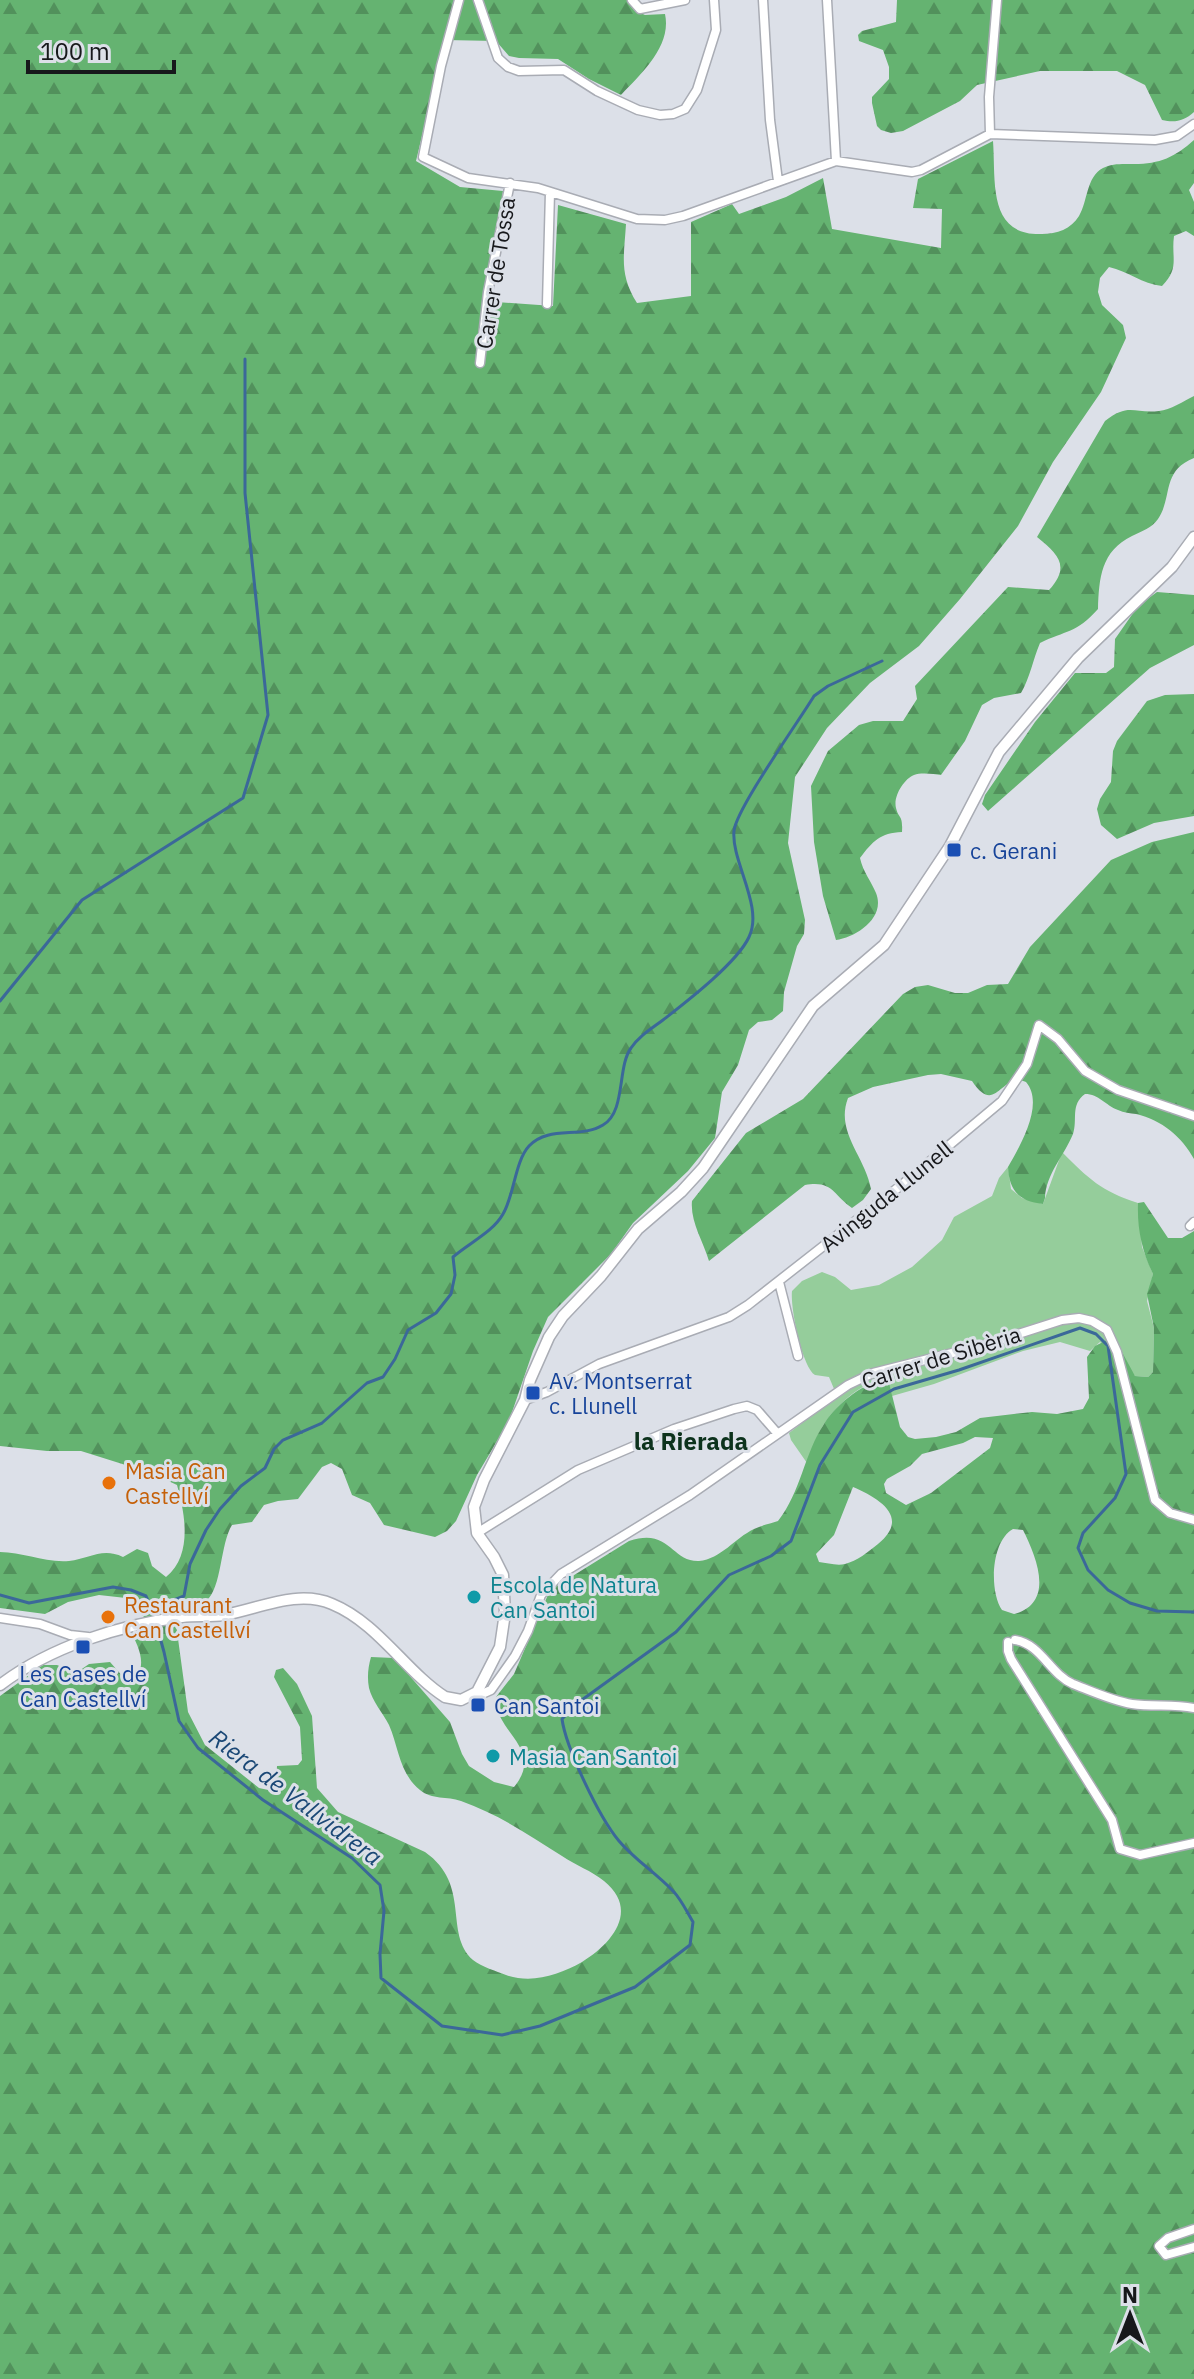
<svg xmlns="http://www.w3.org/2000/svg" width="1194" height="2379" viewBox="0 0 1194 2379" font-family="'IBM Plex Sans',sans-serif">
<style>
.green{fill:#95cd9b}
.forest{fill:url(#forest-firs);fill-rule:evenodd}
.lines{fill:none;stroke-linecap:round;stroke-linejoin:round}
.stream{stroke:#3b6899;stroke-width:3}
.minor-casing{stroke:#a9acb4;stroke-width:11}
.tertiary-casing{stroke:#a9acb4;stroke-width:13}
.minor{stroke:#fff;stroke-width:8}
.tertiary{stroke:#fff;stroke-width:10}
.transit-dot{fill:#1a4fb4;stroke:#dce0e8;stroke-width:3}
.food-dot{fill:#e8710a;stroke:#dce0e8;stroke-width:3}
.culture-dot{fill:#0f9aa8;stroke:#dce0e8;stroke-width:3}
.labels{text-anchor:middle;dominant-baseline:central;stroke-width:6;stroke-linejoin:round;paint-order:stroke}
.street-label{font-size:22px;fill:#17181b;stroke:#dce0e8}
.transit-label{font-size:22px;fill:#164399;stroke:#dce0e8;text-anchor:start}
.food-label{font-size:22px;fill:#c56008;stroke:#dce0e8;text-anchor:start}
.culture-label{font-size:22px;fill:#0d838f;stroke:#dce0e8;text-anchor:start}
.neighbourhood-label{font-size:24px;font-weight:bold;fill:#0c321c;stroke:#dce0e8}
.water-label{font-size:24px;font-style:italic;fill:#1b4876;stroke:#dce0e8}
</style>
<defs>
<pattern id="forest-firs" width="22" height="20" patternUnits="userSpaceOnUse" patternTransform="scale(2)"><rect width="22" height="20" fill="#65b371"/><path d="M5 1l3.5 6h-7zM16 11l3.5 6h-7z" fill="#52915c"/></pattern>
</defs>
<rect width="100%" height="100%" fill="#dce0e8"/>
<path class="green" d="M1062 1152C1089 1179 1101 1191 1138 1203L1142 1247 1153 1274 1147 1301 1154 1328 1153 1372 1148 1377 1135 1376 1127 1366 1100 1342 1090 1351 1060 1342 1023 1351 934 1384 892 1396 888 1383C869 1374 836 1406 826 1421 817 1433 813 1449 807 1463L791 1440 789 1433 837 1396 829 1377 815 1375C802 1367 790 1307 792 1291L802 1281 822 1272 835 1277 851 1290 879 1285 912 1267 942 1240 954 1217 992 1196 999 1178 1008 1167 1011 1189 1022 1198 1043 1204Z"/>
<path class="forest" d="M0 0H628L634 10 645 15 665 14C672 46 641 74 621 95L589 79 558 59 519 58 509 56 496 41 445 40 416 161 460 187 503 191 500 219 482 301 553 306 558 205 626 224C624 257 619 274 637 303L691 296V222L732 204 739 214 786 197 823 178 832 229 941 248 942 209 913 208 918 179 993 141C996 181 987 236 1042 234 1057 234 1071 229 1079 216 1088 201 1086 177 1103 168 1112 163 1124 164 1134 164 1160 164 1175 157 1194 140V183L1189 190 1194 202V236L1186 231 1174 236C1171 258 1180 268 1162 286 1142 284 1128 271 1109 267L1100 278 1098 292 1102 305 1123 325 1126 338 1101 392 1053 462 1018 526 960 599 919 646 870 683 827 728 795 777 788 843 805 920 804 934 797 946 784 992 783 1011 772 1020 758 1022 749 1030 738 1065 722 1092 715 1138 688 1171 633 1223 611 1254 548 1317 533 1351 509 1421 477 1475 456 1521 447 1531 435 1537 384 1525 370 1503 352 1495 342 1469 331 1463 322 1467 298 1499 278 1501 264 1505 252 1522 232 1525C220 1544 222 1588 206 1601 191 1612 163 1613 146 1618L132 1609 126 1598 99 1595 68 1602 45 1614 0 1608V1552C23 1552 45 1563 69 1561 89 1559 102 1547 123 1557L137 1549 148 1553 152 1566 166 1577C193 1555 185 1514 177 1485L151 1473 81 1451H47L0 1446Z
M897 0H1194V112C1184 121 1175 123 1162 120L1145 85 1117 71H1040L977 85 960 101 903 131 891 133 881 130 877 126 872 103V97L889 79V67L883 50 859 41 858 35 862 31 896 22Z
M1194 396V458C1161 471 1173 497 1158 519 1152 528 1142 531 1132 536 1101 551 1099 578 1098 609 1076 634 1066 630 1040 643 1033 659 1030 678 1021 693L994 698 982 705 965 741 941 775C934 774 921 772 914 775 904 779 893 796 896 808 899 820 903 814 902 832 880 833 873 841 860 858 863 872 871 881 876 893 886 918 856 937 836 940L823 896 814 842 811 786 828 751 859 725 873 721H903L917 699 915 686 1008 587 1049 590C1071 566 1058 554 1037 537L1105 421C1129 402 1134 414 1159 411 1170 410 1184 401 1194 396Z
M1157 592 1194 595V645L1150 668 988 811 982 804 985 795 1035 722 1075 673H1106L1114 667 1115 639 1138 606Z
M1194 694V816L1154 823 1117 839 1101 825 1097 809 1100 799 1111 782 1113 751 1117 741 1147 701 1165 695Z
M1194 832V1159C1182 1137 1162 1120 1136 1114 1130 1113 1124 1113 1118 1110 1105 1105 1099 1094 1085 1094 1070 1105 1078 1119 1073 1134 1064 1156 1046 1174 1045 1198L1043 1204C1019 1202 1009 1190 1008 1167 1020 1146 1045 1104 1026 1082 1000 1072 996 1117 972 1081L941 1074 928 1075 873 1087 848 1098C835 1132 865 1156 871 1189L863 1200 852 1208C833 1195 833 1180 805 1185L709 1261C703 1241 690 1221 692 1201L746 1133 803 1099 903 994 915 987 928 985 955 993H968L987 985 1008 984 1030 947 1111 860 1152 842Z
M1144 1202 1168 1238H1182L1194 1231V2379H0V1696L43 1665H57L76 1673 89 1664 110 1662 125 1679H132L138 1675C146 1660 137 1644 130 1630L176 1624 188 1712 205 1745 259 1788 273 1791 276 1786 277 1766 298 1765 302 1760 300 1727 274 1677 276 1670 283 1668 297 1684 312 1716 317 1788 338 1812 425 1852C472 1885 443 1933 473 1960 482 1967 496 1971 506 1975 532 1984 559 1975 582 1962 612 1944 640 1910 604 1881 592 1871 575 1865 562 1856 529 1835 498 1814 461 1801 447 1796 432 1800 420 1790 399 1773 399 1748 389 1725 383 1713 372 1701 369 1688 367 1678 368 1667 371 1657L394 1658 450 1722 462 1754 469 1766 494 1782 514 1787C546 1748 493 1732 496 1697L514 1674 550 1590 629 1541C670 1527 671 1562 699 1561 721 1559 735 1538 754 1529 762 1525 770 1524 778 1521 801 1492 804 1454 824 1424 833 1408 870 1374 889 1383L900 1427 908 1437 915 1439 936 1437 956 1432 980 1418 1032 1412 1057 1414 1083 1409 1089 1398 1087 1357 1095 1346 1107 1340 1122 1352 1135 1376 1148 1377 1153 1372 1154 1328 1147 1294 1153 1274C1142 1251 1137 1229 1138 1203ZM975 1437 993 1438 990 1448 931 1493 906 1505 886 1493 884 1484 887 1479 910 1466 922 1454 963 1443ZM853 1487C881 1499 910 1518 878 1544 868 1552 857 1561 845 1564 837 1566 827 1563 819 1562L816 1554 834 1535ZM1013 1529 1023 1530C1036 1556 1056 1603 1014 1614L1002 1610C989 1591 991 1541 1013 1529Z"/>
<g class="lines">
<path class="stream" d="M0 1001 82 900 243 798 268 715 245 493V359
M0 1595 29 1603 113 1587 131 1590 146 1596 153 1612 164 1652 179 1721 198 1748 263 1800 352 1858 380 1885 384 1911 380 1954 381 1978 442 2026 502 2035 540 2026 635 1987 690 1945 693 1922C687 1912 681 1899 673 1891 656 1873 635 1860 619 1841 599 1817 566 1748 562 1719L579 1702 676 1632 729 1575 771 1556 791 1541 820 1465 853 1412 894 1389 959 1370 1080 1328 1096 1334 1108 1346 1126 1474 1115 1498 1083 1533 1078 1548 1088 1570 1108 1590 1130 1603 1157 1611 1194 1612
M150 1605 159 1606 184 1596 190 1564 206 1530 220 1509 241 1486 265 1468 274 1449 283 1440 322 1423 367 1383 383 1377 395 1359 408 1330 436 1313 451 1294 455 1275 453 1257C469 1243 493 1232 503 1214 514 1196 515 1161 529 1146 549 1125 580 1139 603 1125 626 1112 617 1067 631 1048 639 1036 651 1029 663 1020 686 1002 737 963 749 937 764 907 731 861 734 831 736 809 799 721 814 696L828 686 882 661"/>
<g class="minor-casing">
<path id="minor" d="M459 0 441 66 423 157 468 178 538 188 637 219 665 220 683 216 836 161 912 172 921 170 990 134 1155 140 1177 136 1194 124
M478 0 498 58 508 67 519 71 564 70 597 91 638 110 660 115 673 114 685 109 697 90 716 30 714 0
M632 0 640 9 685 0
M763 0 770 120 778 181
M827 0 836 161
M990 134 989 97 997 0
M547 304 550 192
M480 363 488 292 510 183
M1190 1226 1194 1222
M779 1282 798 1356
M525 1400 547 1392 599 1364 729 1317 748 1305 904 1183 1002 1101 1027 1064 1039 1025 1058 1039 1085 1071 1118 1090 1194 1116
M477 1533 578 1470 674 1429 734 1409 747 1406 757 1410 777 1433
M0 1618 40 1624 70 1635 88 1637
M1015 1640C1041 1644 1050 1674 1073 1684 1091 1691 1113 1701 1132 1704 1153 1707 1173 1704 1194 1708
M1008 1642V1651L1011 1659 1112 1820 1120 1849 1140 1855 1194 1843
M477 1692 482 1694 491 1690 515 1656 528 1631 541 1595 561 1574 690 1495 848 1385 873 1373 984 1345 1062 1320 1079 1318 1092 1321 1107 1330 1117 1352 1155 1500 1170 1513 1194 1520
M1194 2229 1168 2238 1159 2246 1166 2255 1194 2247"/>
</g>
<g class="tertiary-casing">
<path id="tertiary" d="M0 1685C50 1647 119 1625 182 1617 196 1615 210 1617 224 1615 259 1609 297 1589 332 1604 378 1623 406 1672 445 1697L461 1700 477 1692 500 1647 505 1613 503 1575 494 1557 477 1533 474 1507 484 1480 525 1400 530 1380 549 1337 563 1316 601 1276 638 1229 681 1192 703 1168 813 1006 884 945 950 846 999 752 1078 658 1172 567 1194 537"/>
</g>
<use href="#minor" class="minor"/>
<use href="#tertiary" class="tertiary"/>
</g>
<g class="transit-dot">
<rect x="946" y="842" width="16" height="16" rx="4"/>
<rect x="525" y="1385" width="16" height="16" rx="4"/>
<rect x="75" y="1639" width="16" height="16" rx="4"/>
<rect x="470" y="1697" width="16" height="16" rx="4"/>
</g>
<g class="food-dot">
<circle cx="109" cy="1483" r="8"/>
<circle cx="108" cy="1617" r="8"/>
</g>
<g class="culture-dot">
<circle cx="474" cy="1597" r="8"/>
<circle cx="493" cy="1756" r="8"/>
</g>
<g class="labels">
<g class="street-label">
<text transform="translate(495 273) rotate(-81)">Carrer de Tossa</text>
<text transform="translate(886 1196) rotate(-39)">Avinguda Llunell</text>
<text transform="translate(941 1357) rotate(-17)">Carrer de Sibèria</text>
</g>
<g class="transit-label">
<text x="970" y="850">c. Gerani</text>
<text x="549" y="1380">Av. Montserrat<tspan x="549" dy="25">c. Llunell</tspan></text>
<text x="83" y="1673" text-anchor="middle">Les Cases de<tspan x="83" dy="25">Can Castellví</tspan></text>
<text x="494" y="1705">Can Santoi</text>
</g>
<g class="food-label">
<text x="125" y="1470">Masia Can<tspan x="125" dy="25">Castellví</tspan></text>
<text x="124" y="1604">Restaurant<tspan x="124" dy="25">Can Castellví</tspan></text>
</g>
<g class="culture-label">
<text x="490" y="1584">Escola de Natura<tspan x="490" dy="25">Can Santoi</tspan></text>
<text x="509" y="1756">Masia Can Santoi</text>
</g>
<g class="neighbourhood-label">
<text x="691" y="1441">la Rierada</text>
</g>
<g class="water-label">
<text transform="translate(296 1797) rotate(37)">Riera de Vallvidrera</text>
</g>
</g>
<g transform="translate(1130 2315)" stroke="#dce0e8" stroke-width="6" paint-order="stroke">
<path d="M0-6L14 30L0 20L-14 30Z" fill="#17181b"/>
<text y="-12" font-size="22" font-weight="bold" text-anchor="middle" fill="#17181b">N</text>
</g>
<path d="M28 60v12h146v-12" fill="none" stroke="#17181b" stroke-width="4"/>
<text x="40" y="60" font-size="24" fill="#17181b" stroke="#dce0e8" stroke-width="6" paint-order="stroke">100 m</text>
</svg>
